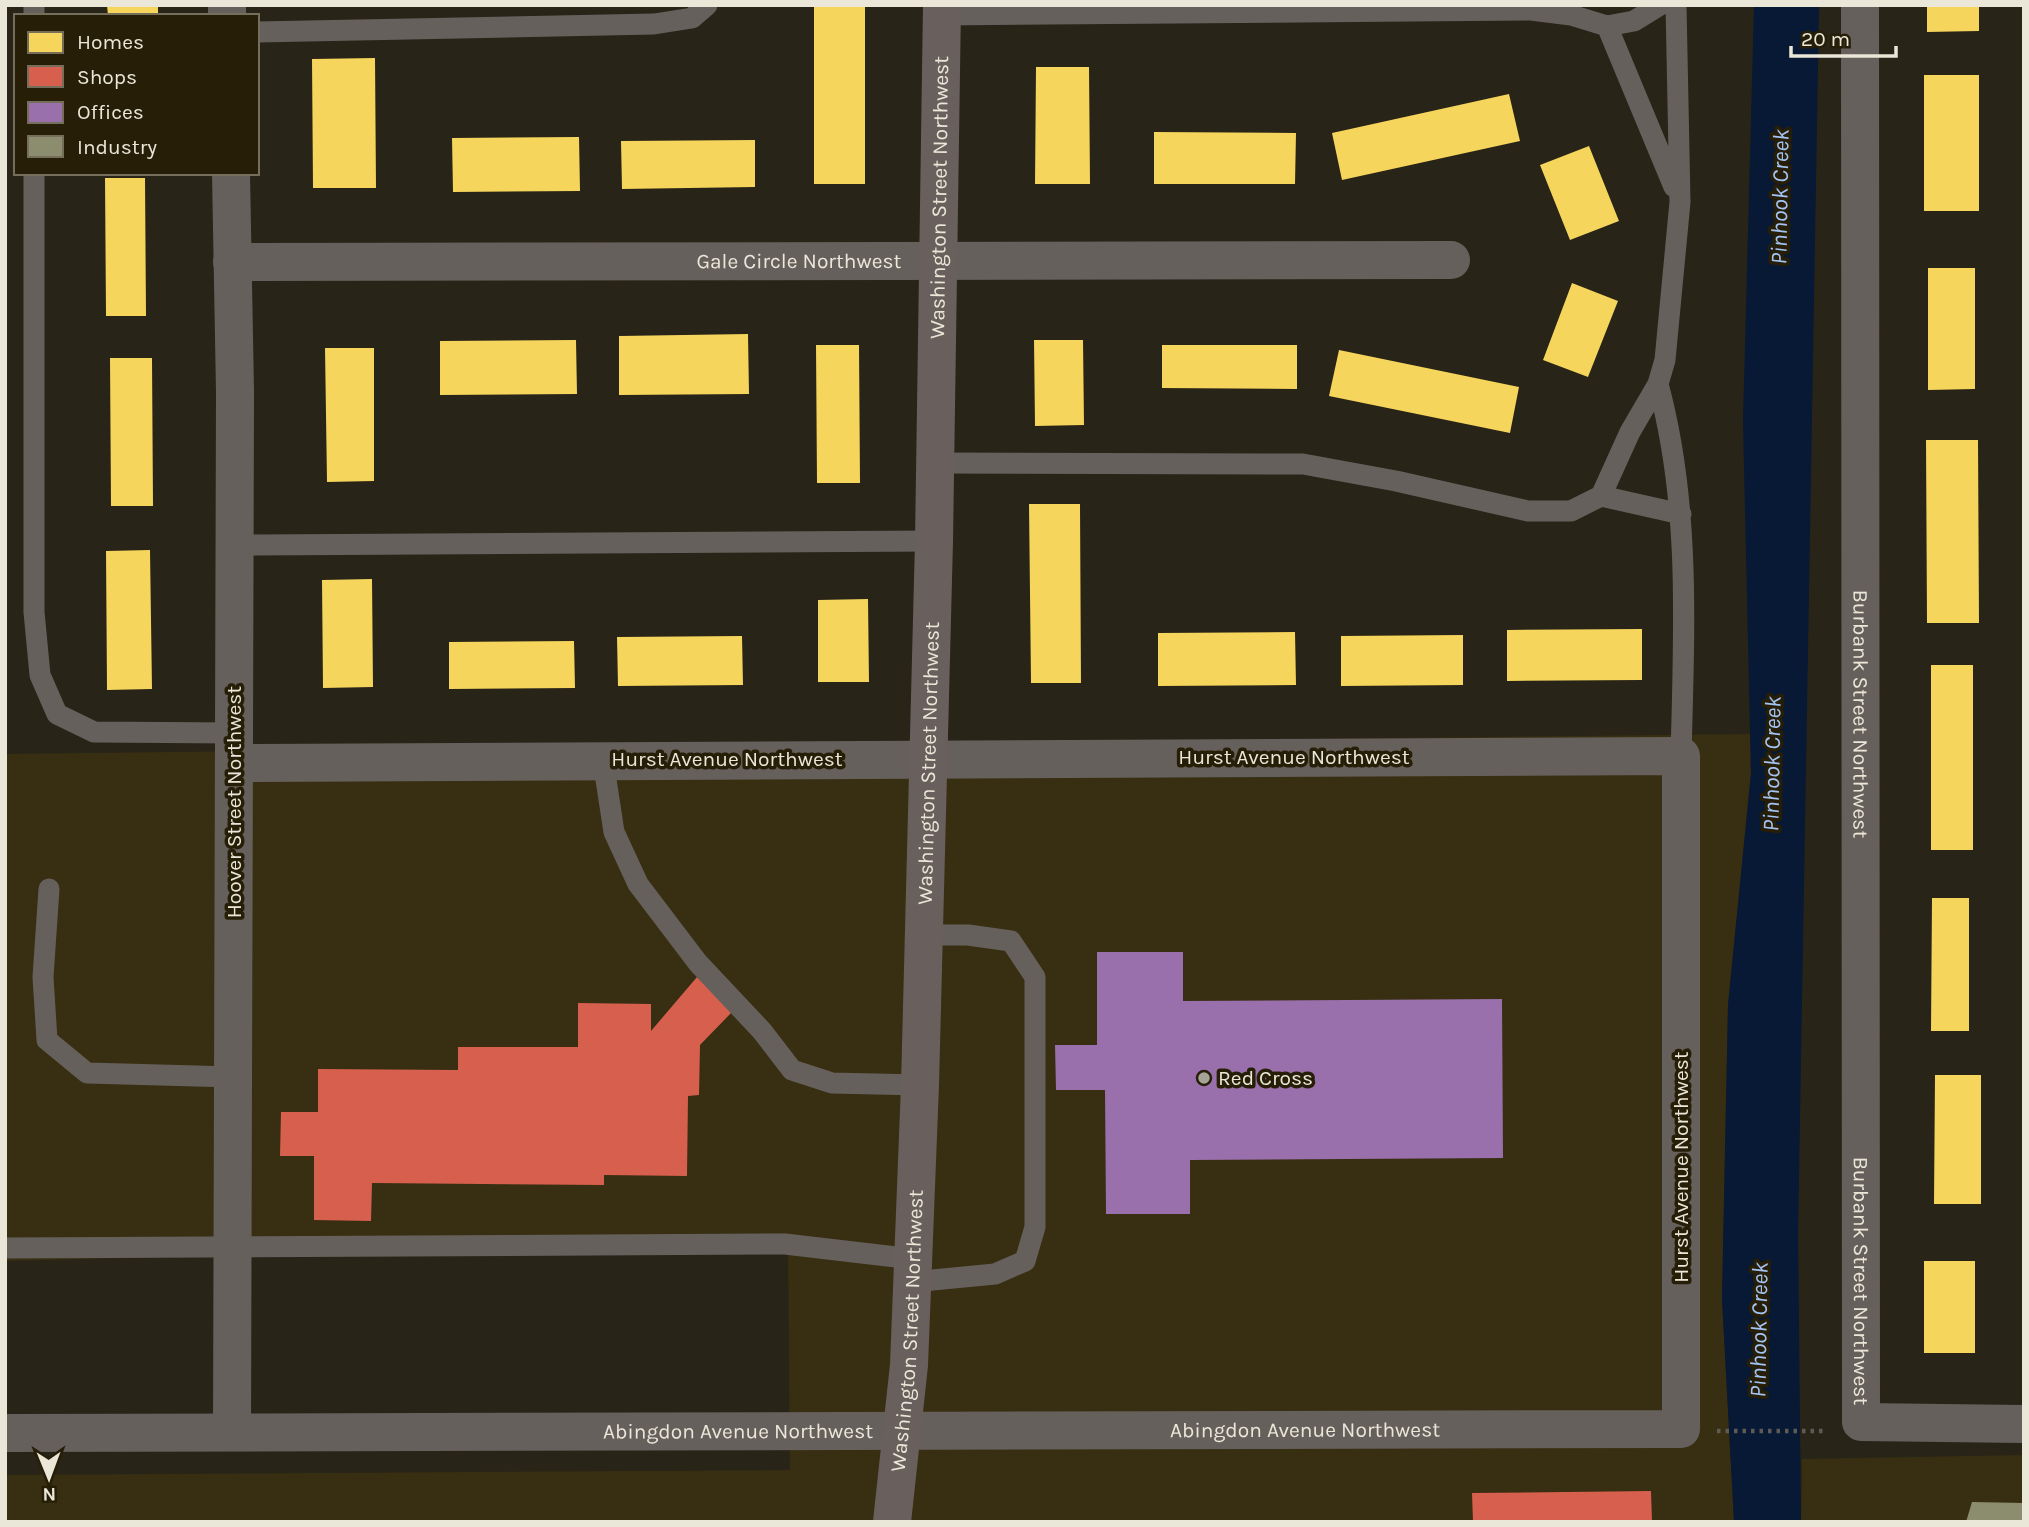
<svg xmlns="http://www.w3.org/2000/svg" width="2029" height="1527" viewBox="0 0 2029 1527" font-family="Karla,sans-serif">
<style>
.built{fill:#382e12}
.water{fill:#071934}
.homes{fill:#f6d55c}
.shops{fill:#d6604d}
.offices{fill:#9970ab}
.industry{fill:#8c8c6e}
.lines{fill:none;stroke-linecap:round;stroke-linejoin:round}
.path{stroke:#5f5b54;stroke-width:4.5;stroke-dasharray:3.5 5;stroke-linecap:butt}
.lane{stroke:#66605c;stroke-width:21}
.street{stroke:#66605c;stroke-width:38}
.secondary{stroke:#69605d;stroke-width:38}
.poi-dot{fill:#a6a295;stroke:#261e07;stroke-width:2.5}
.labels{text-anchor:middle;dominant-baseline:central;stroke-width:7;stroke-linejoin:round;paint-order:stroke}
.street-label{font-size:21px;fill:#eae6d8;stroke:#261e07}
.poi-label{font-size:21px;fill:#eae6d8;stroke:#261e07;text-anchor:start}
.water-label{font-size:23px;font-style:italic;fill:#a3c3f4;stroke:#261e07}
</style>
<rect width="100%" height="100%" fill="#282418"/>
<path class="built" d="M1750 734 1751 773 1728 1005 1722 1299 1734 1522H5V1475L790 1470 788 1241 5 1261V754Z
M2024 1455V1522H1801L1802 1459Z"/>
<path class="water" d="M1754 5H1819L1798 1234 1801 1522H1734L1722 1299 1728 1005 1751 773 1743 422Z"/>
<path class="homes" d="M107 5H158V16H108Z
M814 5H865V184H814Z
M1927 5H1979V31L1927 32Z
M375 58 376 188H313L312 59Z
M1036 67H1089L1090 184H1035Z
M1924 75H1979V211H1924Z
M1509 94 1520 141 1342 180 1332 133Z
M1154 132 1296 133 1295 184H1154Z
M579 137 580 191 453 192 452 138Z
M755 140V187L622 189 621 141Z
M1589 146 1619 221 1570 240 1540 165Z
M105 178H145L146 316H106Z
M1928 268H1975V389L1928 390Z
M1572 283 1618 301 1588 377 1543 360Z
M748 334 749 394 619 395V336Z
M576 340 577 394 440 395V341Z
M1034 340H1083L1084 425 1035 426Z
M816 345H859L860 483H817Z
M1162 345H1297V389L1162 388Z
M325 348H374V481L327 482Z
M1339 350 1519 387 1510 433 1329 396Z
M110 358H152L153 506H111Z
M1926 440H1978L1979 623H1927Z
M1029 504H1080L1081 683H1031Z
M150 550 152 689 107 690 106 551Z
M372 579 373 687 323 688 322 580Z
M868 599 869 682H818V600Z
M1642 629V680L1507 681V630Z
M1295 632 1296 685 1158 686V633Z
M1463 635V685L1341 686V636Z
M742 636 743 685 618 686 617 637Z
M574 641 575 688 449 689V642Z
M1931 665H1973V850H1931Z
M1932 898H1969V1031H1931Z
M1935 1075H1981V1204H1934Z
M1924 1261H1975V1353H1924Z"/>
<path class="shops" d="M697 977 732 1012 700 1045 699 1095 688 1096 687 1176 604 1175V1185L372 1183 371 1221 314 1220V1156H280L281 1112H318V1069L458 1070V1047H578V1003L651 1004V1031Z
M1651 1491 1652 1522H1473L1472 1493Z"/>
<path class="offices" d="M1097 952H1183V1001L1502 999 1503 1158 1190 1160V1214H1106L1105 1090H1056L1055 1045H1097Z"/>
<path class="industry" d="M1972 1502 2024 1503V1522H1966Z"/>
<g class="lines">
<path class="path" d="M1717 1431H1827"/>
<path class="lane" d="M34 5V16
M942 15 1531 10 1571 15 1607 26 1634 21 1660 5
M1607 26 1674 187
M257 32 654 24 692 18 707 5
M34 173V612L40 675 57 714 94 732 234 733
M1658 384C1691 506 1684 631 1681 756
M935 463 1303 464 1396 481 1528 511H1571L1601 496 1630 432 1658 384 1665 360 1680 202 1676 5
M1601 496 1681 514
M235 545 934 541
M603 760 614 832 638 884 698 963 762 1031 792 1070 832 1083 920 1085
M49 889 43 977 47 1040 87 1073 233 1077
M5 1248 785 1244 913 1259
M912 1282 995 1274 1025 1261 1035 1227V977L1011 941 968 935H924"/>
<g class="street">
<path d="M227 5V16"/>
<path id="s1" d="M1860 5 1861 1422 2024 1424"/>
<path d="M231 173 235 392 232 1432"/>
<path id="s2" d="M232 262 1451 260"/>
<path id="s3" d="M5 1433 1681 1429V756L234 763"/>
</g>
<path class="secondary" id="s4" d="M892 1522 909 1365 920 1085 934 541 942 5"/>
</g>
<circle class="poi-dot" cx="1204" cy="1078" r="7"/>
<g class="labels">
<g class="street-label">
<text stroke="none"><textPath href="#s4" startOffset="1326">Washington Street Northwest</textPath></text>
<text stroke="none"><textPath href="#s2" startOffset="567">Gale Circle Northwest</textPath></text>
<text stroke="none"><textPath href="#s1" startOffset="709">Burbank Street Northwest</textPath></text>
<text x="1294" y="757">Hurst Avenue Northwest</text>
<text x="727" y="759">Hurst Avenue Northwest</text>
<text stroke="none"><textPath href="#s4" startOffset="760">Washington Street Northwest</textPath></text>
<text transform="translate(234 802) rotate(-90)">Hoover Street Northwest</text>
<text transform="translate(1681 1167) rotate(-90)">Hurst Avenue Northwest</text>
<text stroke="none"><textPath href="#s1" startOffset="1276">Burbank Street Northwest</textPath></text>
<text stroke="none"><textPath href="#s4" startOffset="192">Washington Street Northwest</textPath></text>
<text stroke="none"><textPath href="#s3" startOffset="1300">Abingdon Avenue Northwest</textPath></text>
<text stroke="none"><textPath href="#s3" startOffset="733">Abingdon Avenue Northwest</textPath></text>
</g>
<g class="poi-label">
<text x="1218" y="1078">Red Cross</text>
</g>
<g class="water-label">
<text transform="translate(1780 197) rotate(-89)">Pinhook Creek</text>
<text transform="translate(1772 764) rotate(-89)">Pinhook Creek</text>
<text transform="translate(1759 1330) rotate(-89)">Pinhook Creek</text>
</g>
</g>
<rect width="2029" height="1527" fill="none" stroke="#eae6d8" stroke-width="14"/>
<rect x="14" y="14" width="245" height="161" fill="#261e07" stroke="#746e5b" stroke-width="2"/>
<rect x="28" y="32" width="35" height="21" fill="#f6d55c" stroke="#746e5b" stroke-width="2"/>
<text x="77" y="49" font-size="21" fill="#eae6d8">Homes</text>
<rect x="28" y="66" width="35" height="21" fill="#d6604d" stroke="#746e5b" stroke-width="2"/>
<text x="77" y="84" font-size="21" fill="#eae6d8">Shops</text>
<rect x="28" y="102" width="35" height="21" fill="#9970ab" stroke="#746e5b" stroke-width="2"/>
<text x="77" y="119" font-size="21" fill="#eae6d8">Offices</text>
<rect x="28" y="136" width="35" height="21" fill="#8c8c6e" stroke="#746e5b" stroke-width="2"/>
<text x="77" y="154" font-size="21" fill="#eae6d8">Industry</text>
<g transform="translate(49 1478) rotate(179)" stroke="#261e07" stroke-width="5" paint-order="stroke">
<path d="M0-5L12 26L0 18L-12 26Z" fill="#eae6d8"/>
<text y="-10" font-size="19" font-weight="bold" text-anchor="middle" fill="#eae6d8">N</text>
</g>
<path d="M1791 46v10h105v-10" fill="none" stroke="#eae6d8" stroke-width="3.5"/>
<text x="1801" y="46" font-size="21" fill="#eae6d8" stroke="#261e07" stroke-width="5" paint-order="stroke">20 m</text>
</svg>
